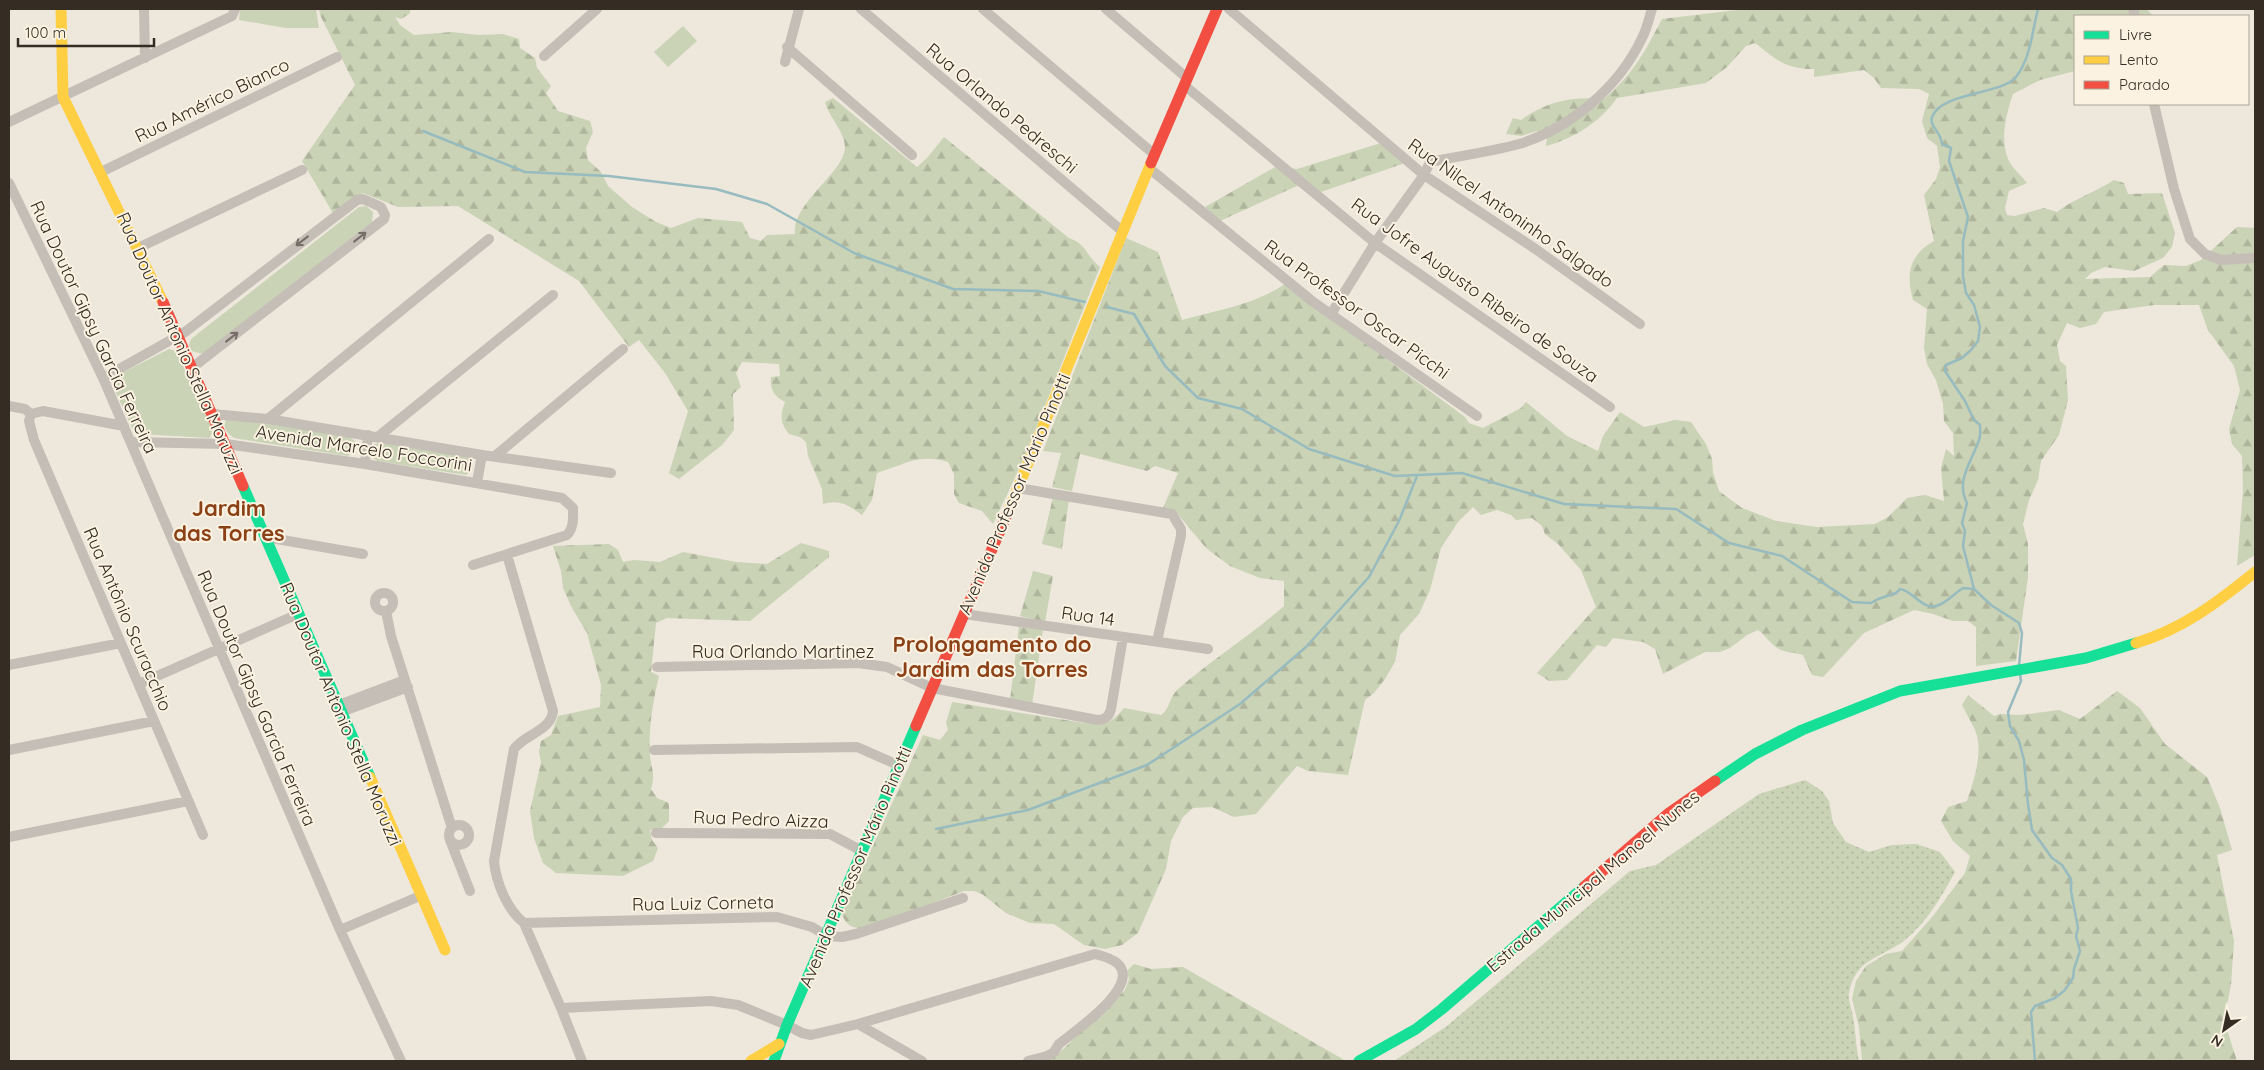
<svg xmlns="http://www.w3.org/2000/svg" width="2264" height="1070" viewBox="0 0 2264 1070" font-family="Quicksand,sans-serif">
<style>
.grass{fill:url(#grass-dots)}
.forest{fill:url(#forest-firs)}
.park{fill:#cad3b5}
.lines{fill:none;stroke-linecap:round;stroke-linejoin:round}
.stream{stroke:#97bbbf;stroke-width:2.5}
.street{stroke:#c5beb6;stroke-width:10}
.fast{stroke:#16e098;stroke-width:11}
.slow{stroke:#ffcf43;stroke-width:11}
.jam{stroke:#f24e42;stroke-width:11}
.oneway{stroke:#766e66}
.labels{text-anchor:middle;dominant-baseline:central;stroke-width:4;stroke-linejoin:round;paint-order:stroke}
.street-label{font-size:18px;fill:#352c24;stroke:#fbf2e2}
.district-label{font-size:22px;font-weight:bold;fill:#8b4016;stroke:#fbf2e2}
</style>
<defs>
<pattern id="grass-dots" width="8" height="8" patternUnits="userSpaceOnUse" patternTransform="scale(1.25)"><rect width="8" height="8" fill="#cad3b5"/><path d="M2 2h.1M6 6h.1" fill="none" stroke="#aeb59c" stroke-width="1.8" stroke-linecap="round"/></pattern>
<pattern id="forest-firs" width="22" height="20" patternUnits="userSpaceOnUse" patternTransform="scale(1.25)"><rect width="22" height="20" fill="#cad3b5"/><path d="M5 1l3.5 6h-7zM16 11l3.5 6h-7z" fill="#aeb59c"/></pattern>
</defs>
<rect width="100%" height="100%" fill="#ede7dc"/>
<path class="grass" d="M1805 780 1822 791 1829 801 1833 823 1846 842 1869 852 1892 845 1916 844 1940 852 1955 872C1942 896 1927 922 1905 940 1882 958 1855 958 1849 993 1848 998 1850 1003 1851 1008 1856 1026 1855 1043 1859 1061H1394L1447 1026 1630 871 1656 865 1759 794Z"/>
<path class="forest" d="M319 9H411L409 14 401 19 395 17 400 25 414 35 452 32 478 35 503 34 519 39 520 48 535 58 537 68 551 86 546 93 558 111 590 121 593 132 586 148 588 160 601 172 608 186 632 207 656 222 671 228 698 218 742 222 750 238 761 241 767 235 795 234C791 204 844 173 845 148 845 131 829 118 825 102L833 98 917 167 927 158 944 137 1069 238C1087 244 1086 256 1100 267L1025 456 993 524 982 511 959 503 954 494V474L948 462C920 453 904 464 877 473L872 500 862 515C848 505 840 499 823 504L822 489 808 456 806 442 800 437 789 434C780 423 780 415 785 402 774 396 770 390 771 377L780 376 779 364 742 362 736 373 741 387 733 394 734 430 722 445 679 479 669 473 688 411 665 373 639 340 629 347 579 281 458 206 398 207 363 193 333 213 302 161 355 85 320 15Z
M1745 9H2147L2153 16H2075V71L2040 80 2013 94C2006 115 2000 137 2008 159 2011 167 2022 176 2027 183L2009 191 2005 208 2007 215 2015 216 2044 208 2057 212C2075 198 2096 192 2114 180L2124 183 2128 194 2162 193 2175 233 2172 247 2163 258 2134 271 2105 267 2091 273 2085 279 2150 277 2164 265 2186 266 2201 260 2237 227 2255 228V555L2237 566 2243 490 2242 456 2232 444 2229 429 2240 390 2234 366 2208 330 2199 305H2154L2104 312 2096 324 2080 328 2067 323 2057 345 2060 361 2066 366 2068 400 2059 435 2041 461 2038 480 2029 500 2023 524 2028 544V577L2016 661 1976 666V627L1968 621H1953L1933 614 1914 610 1864 633 1823 677 1812 675 1803 655C1794 652 1783 653 1776 647 1769 642 1765 635 1758 630L1747 635 1730 648 1720 652H1705L1663 674 1655 649 1643 642 1613 638 1606 647 1597 645 1567 680 1549 681 1537 673 1596 607 1581 570 1558 544 1545 534 1542 526 1532 518 1516 520 1511 515 1497 510 1481 515 1473 507 1458 522 1441 548 1430 590 1419 614 1400 635 1395 662 1385 679 1374 693 1365 700 1348 775 1308 771 1297 766 1256 814 1234 817 1212 807 1193 808 1183 817 1171 841 1166 869 1138 933 1122 945 1105 949 1084 945 1054 924 1030 923 1006 913 982 894 974 891H964L870 927C857 929 847 929 842 914L923 735 940 740 948 730 946 723 952 702 1097 725C1110 723 1116 718 1124 708L1161 715C1170 709 1169 698 1177 690 1211 660 1250 636 1284 606V581L1260 578 1230 566 1206 548 1176 512 1163 508 1178 473 1155 466 1147 471 1080 454 1072 491 1052 487 1061 453 1043 451 1126 238 1158 252 1182 320C1218 310 1254 305 1285 284L1465 417 1469 423 1483 428 1521 408 1526 402 1567 436 1598 451 1603 436 1620 412 1644 427 1676 420 1691 422 1706 444 1712 459 1713 472 1719 491 1742 508 1776 521 1817 527 1875 524 1888 517 1907 498 1925 495 1944 501 1941 468 1946 449 1954 456 1953 433 1944 421 1943 404 1936 380 1927 364 1924 348 1927 309 1913 300C1906 274 1909 255 1934 241L1924 195 1936 179 1940 167 1937 146 1927 138 1922 121 1929 94 1919 89 1881 88 1874 78 1864 70 1814 77V69C1785 69 1777 60 1755 43L1746 46 1727 67 1706 83 1617 98C1600 122 1575 138 1546 146L1547 138 1537 131 1521 136 1506 134 1513 118 1521 120C1547 101 1573 96 1604 99 1634 73 1644 53 1662 19Z
M1381 143 1405 163 1318 193 1297 186 1220 221 1205 207 1277 166 1297 169Z
M1053 497 1069 499 1062 549 1042 544Z
M801 543 829 551V557L750 621 667 618 656 623 651 672 659 676C653 701 648 730 650 755 651 771 656 772 651 789L657 798 669 803V821L662 828 650 830 652 840 658 848 653 861 623 876 556 873 543 863 534 838 530 811 541 762 539 752 541 741 551 735 558 716 600 707 601 685 587 633 572 608 563 588 561 571 553 546 609 544 618 550 623 562 634 560 660 562 683 552 736 562 767 564Z
M1033 571 1053 576 1045 622 1020 616Z
M1019 627 1043 630 1032 705 1010 700Z
M2117 691 2140 708 2165 744 2207 777 2220 808 2232 850 2217 855 2234 941 2231 985 2224 1020 2237 1061H1862L1859 1027 1852 999 1856 981 1866 966 1886 954 1902 951 1933 916 1965 873 1970 856 1953 841 1941 821 1948 807 1967 801C1974 780 1984 751 1975 730 1971 721 1966 713 1962 705L1968 695 1994 716 2000 714 2020 715 2059 710 2080 719Z
M1134 964 1151 969 1183 967 1346 1061H1043L1057 1055 1125 990 1129 979 1127 971Z"/>
<path class="park" d="M240 9H316L319 28H286L239 20Z
M683 26 697 41 668 67 654 52Z
M366 206 373 212 372 222 203 354 192 351 189 345 191 339 359 207Z
M169 349 176 351 213 430 210 438 139 434 132 428 113 386 118 375Z
M231 418 349 437 355 441C358 449 355 452 348 456L234 438C228 434 222 428 226 420Z
M380 443 469 457 473 462 472 470 466 475 377 461 371 456V450L374 444Z"/>
<g class="lines">
<path class="stream" d="M423 131 525 172 609 176 716 189 767 204 854 253 953 289 1038 291 1085 302
M1107 307 1134 314 1165 366 1198 398 1242 409 1309 449 1395 476 1462 473 1564 504 1676 509 1729 543 1782 556 1852 602 1871 603 1878 599 1896 593 1900 589C1914 591 1923 612 1939 605 1947 602 1955 593 1963 588L1974 589
M2019 666 2022 633 2019 623 1991 605 1974 589 1963 546 1965 531 1962 523 1967 503C1955 481 1972 461 1979 440 1981 435 1980 430 1980 425L1974 420 1965 401 1945 371 1946 365 1962 358 1971 350 1978 341 1980 327 1974 305 1966 293 1963 276V241L1968 217 1949 161 1951 148 1942 144C1941 132 1929 126 1932 117 1941 92 2001 95 2016 77 2031 57 2032 32 2038 9
M2020 674 2021 681 2008 712 2010 726 2019 741 2024 760 2028 804 2032 830 2052 858 2062 865 2071 879V891L2078 928 2076 936 2080 951 2074 969 2073 978 2064 991 2055 998 2035 1006 2031 1012 2035 1061
M936 829 1028 810 1147 765 1240 704 1306 647 1369 577 1399 521 1417 476"/>
<path class="street" d="M144 9 145 58
M861 9 1122 231
M983 9 1155 155
M1106 9 1187 78
M1229 9 1424 175 1537 250 1640 324
M2133 9 2135 16
M787 47 912 155
M544 56 597 9
M785 62 799 9
M1184 85 1375 243 1610 407
M2154 104 2174 189 2190 239 2205 254 2221 260 2255 258
M9 122 232 16 235 9
M1150 169 1312 301 1477 416
M101 172 337 57
M9 183 103 378 340 930 401 1061
M138 248 302 170
M1331 314 1375 243 1424 175 1430 162C1459 156 1490 152 1519 144 1571 128 1619 87 1642 38 1647 29 1649 18 1652 9
M103 378 185 332 357 200 363 199 381 207 385 215 384 219 193 367
M9 406 25 409 31 414
M31 414 29 421 34 440 203 835
M31 414 43 411 124 426
M213 414 268 419 482 455 611 473
M268 419 489 239
M379 436 553 295
M131 442 226 444 365 464 562 498 573 508C573 518 574 528 567 535L473 565
M495 456 623 349
M365 464 368 435
M477 482 482 455
M1018 488 1172 514 1181 529V536L1157 641
M265 537 363 554
M507 555 553 711C551 731 525 734 514 749L494 861C496 882 507 910 524 923L561 1008 582 1061
M375 602a9 9 0 1 1 18 0a9 9 0 1 1-18 0Z
M386 611 391 636 452 828
M964 614 1208 649
M9 665 121 643
M657 667 858 663 887 667 932 688 1097 720C1105 720 1109 717 1111 709L1123 637
M139 684 298 614
M339 705 405 680
M341 712 408 687
M9 750 154 721
M654 750 857 747 898 765
M449 835a10 10 0 1 1 20 0a10 10 0 1 1-20 0Z
M656 833 830 834 862 851
M9 837 188 801
M450 840 470 891
M524 923 777 917 812 927 827 936 842 937 856 934 963 898
M340 930 420 896
M561 1008 711 1001 738 1005 787 1025 802 1033 811 1035 858 1024 1095 954C1102 956 1111 958 1117 963 1143 985 1075 1031 1059 1044L1054 1052 1047 1056 1028 1061
M858 1024 922 1061"/>
<path class="fast" d="M243 486 370 777
M1715 781 1755 754 1802 730 1900 691 2086 658 2136 643
M774 1061 787 1025 916 726
M1359 1061 1416 1029 1442 1009 1584 887"/>
<path class="slow" d="M61 9 63 97 163 302
M1008 512 1151 163
M2136 643C2183 629 2218 602 2255 572
M370 777 445 950
M751 1061 779 1044"/>
<path class="jam" d="M1151 163 1217 9
M163 302 243 486
M916 726 1008 512
M1584 887 1669 813 1715 781"/>
</g>
<defs><path id="oneway-shaft" d="M-6 0H5M1.5-3L5.5 0L1.5 3" fill="none" stroke-width="1.6" stroke-linecap="round" stroke-linejoin="round" transform="scale(1.25)"/></defs>
<g class="oneway">
<use href="#oneway-shaft" transform="translate(360 237) rotate(-38)"/>
<use href="#oneway-shaft" transform="translate(302 241) rotate(142)"/>
<use href="#oneway-shaft" transform="translate(232 337) rotate(-38)"/>
</g>
<g class="labels">
<g class="street-label">
<text transform="translate(212 100) rotate(-26)">Rua Américo Bianco</text>
<text transform="translate(1002 108) rotate(40)">Rua Orlando Pedreschi</text>
<text transform="translate(1511 213) rotate(35)">Rua Nilcel Antoninho Salgado</text>
<text transform="translate(1475 290) rotate(36)">Rua Jofre Augusto Ribeiro de Souza</text>
<text transform="translate(1357 309) rotate(36)">Rua Professor Oscar Picchi</text>
<text transform="translate(94 327) rotate(65)">Rua Doutor Gipsy Garcia Ferreira</text>
<text transform="translate(180 343) rotate(66)">Rua Doutor Antonio Stella Moruzzi</text>
<text transform="translate(364 448) rotate(9)">Avenida Marcelo Foccorini</text>
<text transform="translate(1014 494) rotate(-67)">Avenida Professor Mário Pinotti</text>
<text transform="translate(1088 616) rotate(8)">Rua 14</text>
<text transform="translate(128 619) rotate(67)">Rua Antônio Scuracchio</text>
<text x="783" y="651">Rua Orlando Martinez</text>
<text transform="translate(257 698) rotate(67)">Rua Doutor Gipsy Garcia Ferreira</text>
<text transform="translate(341 714) rotate(67)">Rua Doutor Antonio Stella Moruzzi</text>
<text transform="translate(761 819) rotate(2)">Rua Pedro Aizza</text>
<text transform="translate(855 867) rotate(-67)">Avenida Professor Mário Pinotti</text>
<text transform="translate(1593 881) rotate(-40)">Estrada Municipal Manoel Nunes</text>
<text transform="translate(703 903) rotate(-1)">Rua Luiz Corneta</text>
</g>
<g class="district-label">
<text x="229" y="508">Jardim<tspan x="229" dy="25">das Torres</tspan></text>
<text x="992" y="644">Prolongamento do<tspan x="992" dy="25">Jardim das Torres</tspan></text>
</g>
</g>
<rect width="2264" height="1070" fill="none" stroke="#352c24" stroke-width="20"/>
<rect x="2074" y="15" width="175" height="90" fill="#fbf2e2" stroke="#aca396"/>
<rect x="2084" y="31" width="25" height="8" fill="#16e098" stroke="#aca396"/>
<text x="2119" y="40" font-size="15" fill="#352c24">Livre</text>
<rect x="2084" y="56" width="25" height="8" fill="#ffcf43" stroke="#aca396"/>
<text x="2119" y="65" font-size="15" fill="#352c24">Lento</text>
<rect x="2084" y="81" width="25" height="8" fill="#f24e42" stroke="#aca396"/>
<text x="2119" y="90" font-size="15" fill="#352c24">Parado</text>
<g transform="translate(2224 1030) rotate(213)" stroke="#fbf2e2" stroke-width="4" paint-order="stroke">
<path d="M0-4L9 19L0 12L-9 19Z" fill="#352c24"/>
<text y="-8" font-size="14" font-weight="bold" text-anchor="middle" fill="#352c24">N</text>
</g>
<path d="M18 38v8h136v-8" fill="none" stroke="#352c24" stroke-width="2.5"/>
<text x="25" y="38" font-size="15" fill="#352c24" stroke="#fbf2e2" stroke-width="4" paint-order="stroke">100 m</text>
</svg>
